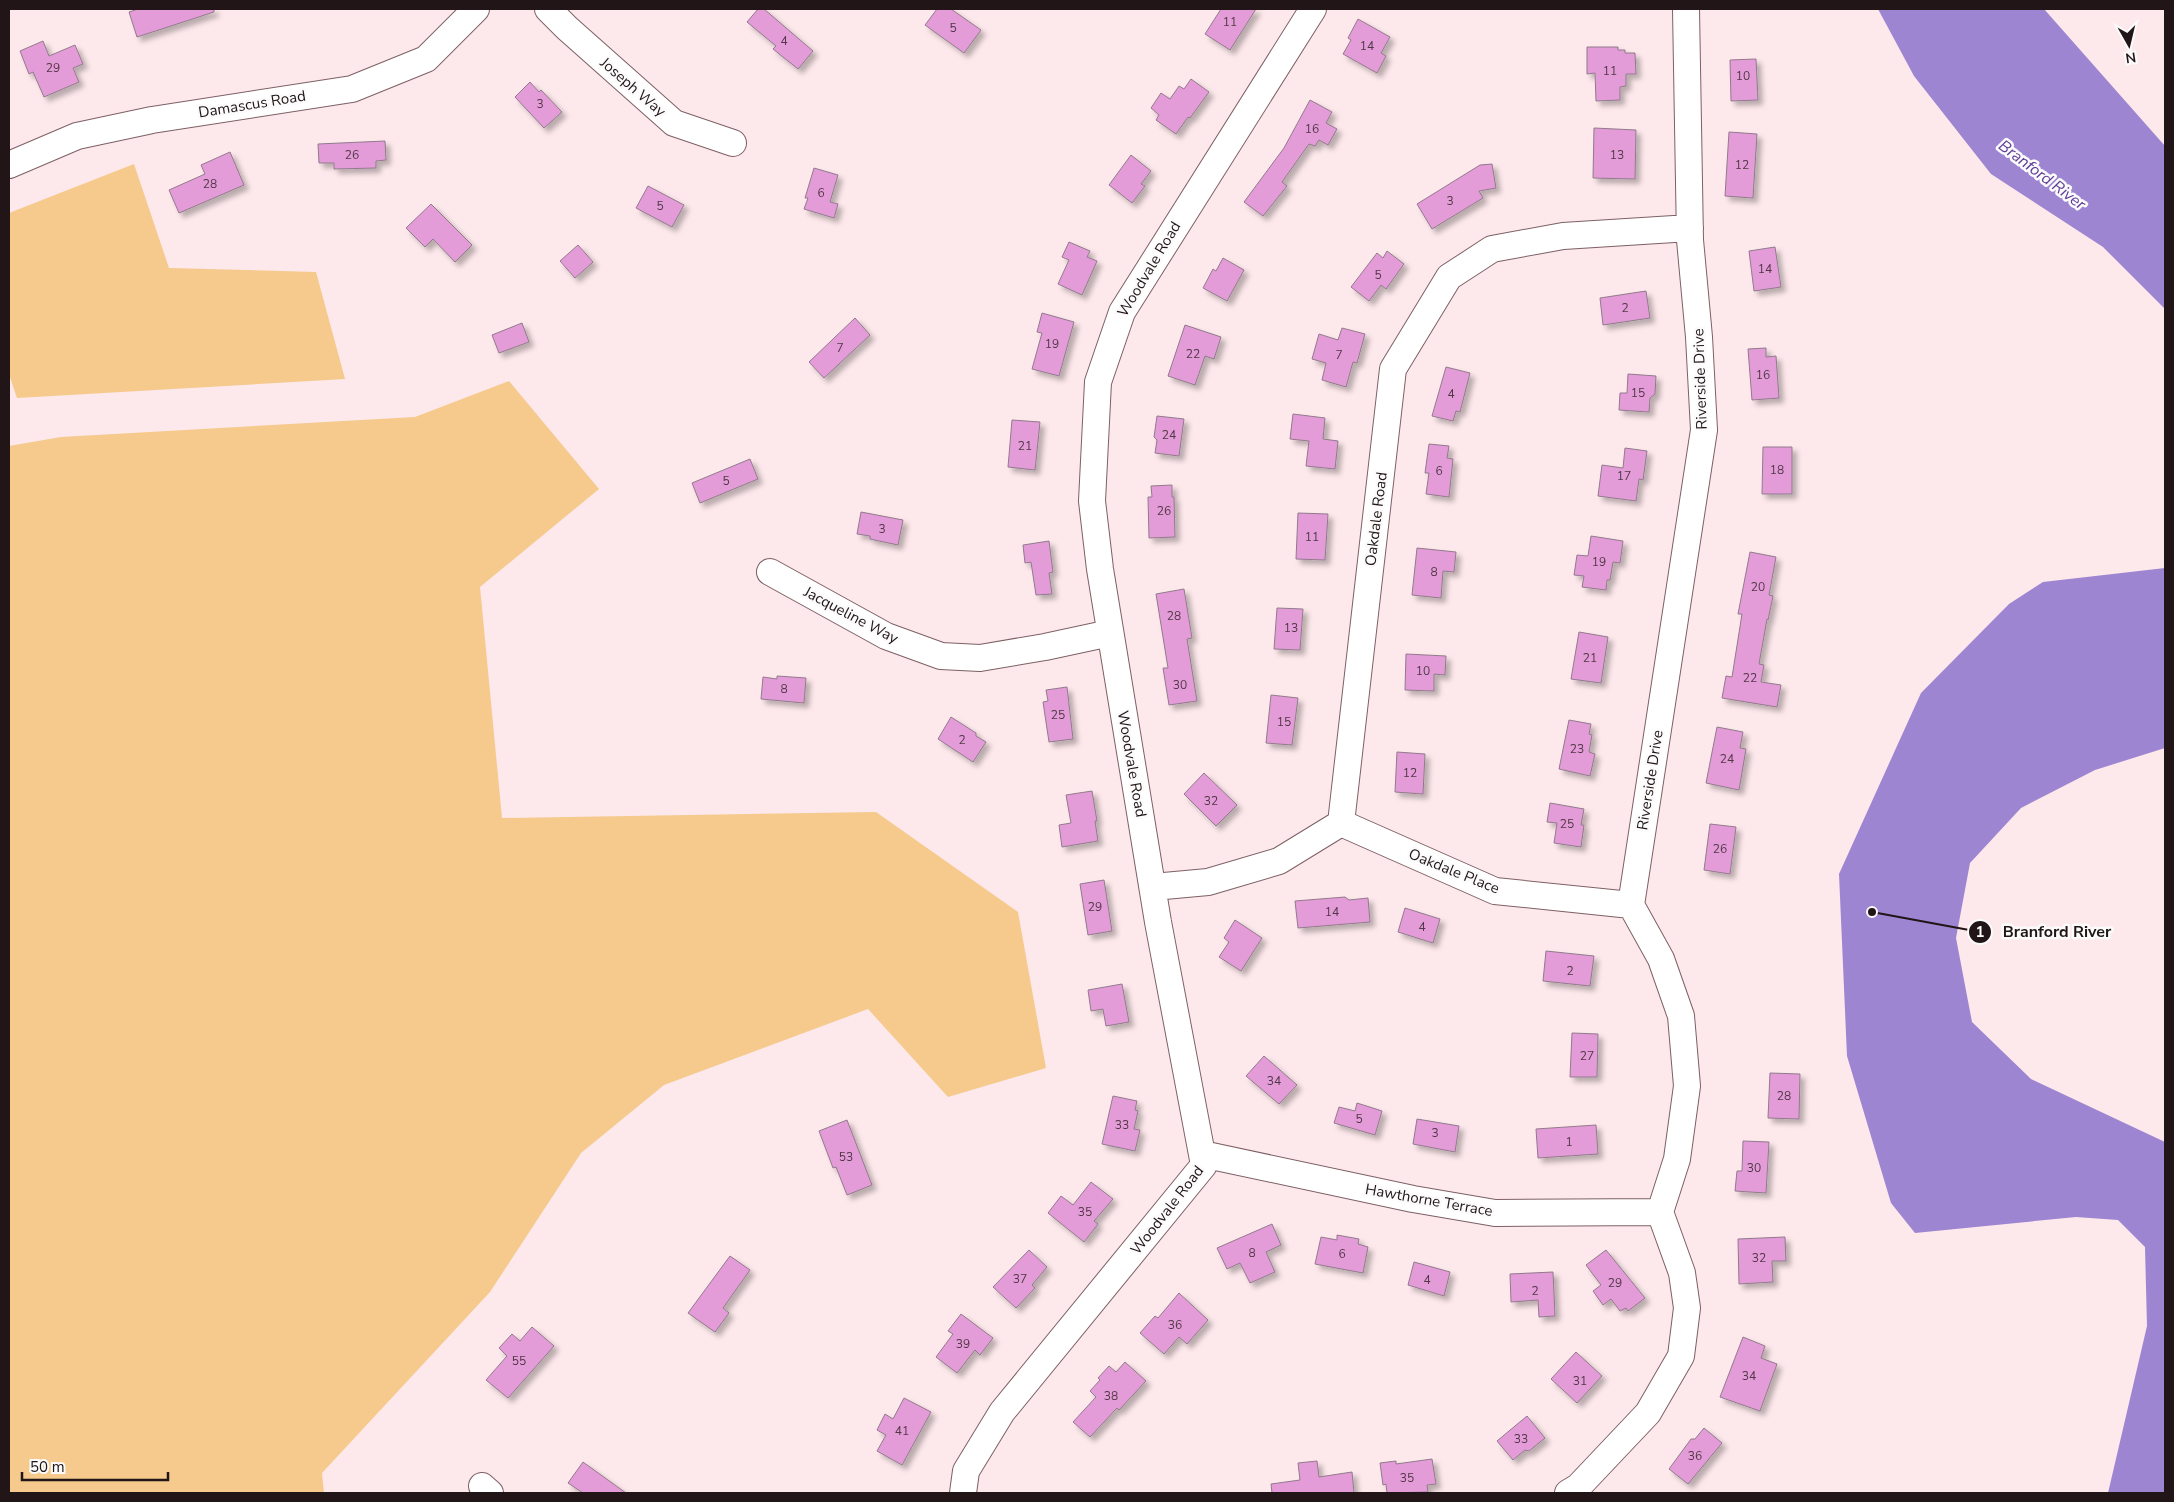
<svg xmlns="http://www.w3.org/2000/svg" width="2174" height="1502" viewBox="0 0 2174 1502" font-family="'Nunito Sans',sans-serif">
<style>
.green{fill:#f5ca8c}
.water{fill:#9d85d1}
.building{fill:#e39cd7;stroke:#917a8c;filter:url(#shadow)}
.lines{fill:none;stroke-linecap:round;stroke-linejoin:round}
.minor-casing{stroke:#7d6065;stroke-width:28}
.minor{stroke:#fff;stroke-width:26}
.labels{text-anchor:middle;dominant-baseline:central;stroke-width:5;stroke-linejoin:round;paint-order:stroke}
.number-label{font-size:12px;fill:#523747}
.street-label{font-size:15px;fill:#211517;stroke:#fbfbfb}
.water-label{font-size:16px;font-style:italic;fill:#603d98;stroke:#fbfbfb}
.leader{fill:none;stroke:#211517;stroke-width:2}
.callout-dot{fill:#211517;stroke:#fbfbfb;stroke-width:2}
.mark-label{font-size:15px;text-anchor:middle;font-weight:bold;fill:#fff}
.callout-label{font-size:16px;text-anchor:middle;font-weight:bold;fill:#211517;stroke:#fbfbfb;stroke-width:5;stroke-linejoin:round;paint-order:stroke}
</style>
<defs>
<filter id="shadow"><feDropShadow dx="4.5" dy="4.5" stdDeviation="2.5" flood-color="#0004"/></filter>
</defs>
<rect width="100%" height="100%" fill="#fde8eb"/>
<path class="green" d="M134 164 169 268 316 272 345 379 17 398 9 374V213Z
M509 381 599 489 480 587 502 818 876 812 1018 912 1046 1068 948 1097 868 1009 664 1085 581 1153 490 1292 322 1473 324 1493H9V446L61 437 415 417Z"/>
<path class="water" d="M1878 9H2044L2165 146V309L2103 247 1991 174 1914 76Z
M2165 568V748L2095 770 2021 808 1970 863 1956 938 1972 1022 2031 1079 2165 1142V1493H2108L2147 1326 2145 1247 2118 1220 2076 1217 1915 1233 1891 1203 1847 1056 1839 874 1921 693 2009 604 2043 582Z"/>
<path class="building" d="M138 9H214V12L137 37 129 12Z
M758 9H764L813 51 798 69 773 49 776 46 747 22Z
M937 9H951L981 30 964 53 925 25Z
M1221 9H1256L1230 50 1205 34Z
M1358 19 1390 37 1381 53 1386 56 1377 73 1343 54 1351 40 1348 38Z
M43 41 49 56 75 45 83 64 73 68 79 82 44 97 33 72 29 74 20 51Z
M1587 47H1618V50H1625V53H1635L1636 74H1626V86L1620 87V100L1596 101 1595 73 1587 74Z
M1756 59 1758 100 1731 101 1730 60Z
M1191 79 1209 92 1190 118 1188 117 1176 134 1156 120 1159 115 1151 108 1161 93 1170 99 1179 86 1184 89Z
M530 82 539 92 541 90 562 112 544 128 515 97Z
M1310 100 1332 112 1326 123 1337 129 1328 145 1319 140 1315 146 1309 144 1282 182 1287 186 1263 216 1244 202 1284 148Z
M1594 128 1636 130 1635 179 1593 178Z
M1729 132 1757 134 1753 198 1725 196Z
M385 141 386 160 376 161V168L334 169V163H319L318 144Z
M230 152 244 185 179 213 169 190 205 174 201 165Z
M1131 155 1151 171 1141 184 1145 186 1132 203 1109 185Z
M1492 164 1496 188 1479 191 1483 198 1432 229 1417 204 1480 165Z
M814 168 838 175 830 202 838 204 834 218 804 209 808 198H805Z
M648 186 684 205 672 227 636 208Z
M431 204 472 245 455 262 433 239 425 247 406 228Z
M1069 242 1090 251 1087 257 1097 261 1082 295 1058 284 1069 260 1062 257Z
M578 245 593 262 575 278 560 261Z
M1775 247 1781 287 1754 291 1749 251Z
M1387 251 1404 264 1386 289 1381 285 1369 301 1351 287 1377 253 1383 258Z
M1223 258 1244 270 1227 301 1203 288 1213 269 1216 271Z
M1646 291 1650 318 1603 325 1600 298Z
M1042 313 1074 322 1059 376 1032 369 1042 333 1037 332Z
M855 318 870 335 824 378 809 362Z
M522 323 529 342 499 353 492 335Z
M1185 325 1221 337 1214 359 1205 356 1195 385 1168 376Z
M1342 328 1365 334 1357 363 1353 362 1346 387 1322 380 1326 363 1312 359 1319 334 1338 340Z
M1766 348V357L1776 356 1779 398 1752 400 1748 349Z
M1446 367 1470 373 1460 412 1456 411 1453 421 1432 416Z
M1628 374 1656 376 1655 394 1650 398 1649 412 1619 410 1620 393H1627Z
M1293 414 1325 418 1323 439 1338 441 1335 469 1306 466 1309 441 1290 439Z
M1157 416 1184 419 1179 456 1155 453 1157 440 1154 437Z
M1012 420 1040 422 1035 470 1008 467Z
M1429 444 1449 446 1447 458 1453 459 1449 497 1426 494 1429 473H1425Z
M1763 447H1792V494H1762Z
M1625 448 1647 451 1643 480 1639 479 1636 501 1598 496 1602 465 1623 468Z
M750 459 758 479 700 503 692 483Z
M1172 485V497H1174L1175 537 1149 538 1148 497H1152L1151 486Z
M861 512 903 520 898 545 870 539V536L857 534Z
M1298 513 1328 514 1325 560 1296 559Z
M1591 536 1623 541 1620 563 1613 562 1610 580H1607L1606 590 1582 587 1584 576 1574 575 1577 555 1588 556Z
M1049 541 1053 572 1049 573 1052 594 1036 595 1031 562 1025 563 1023 545Z
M1417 548 1456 552 1454 572 1443 571 1441 598 1412 595Z
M1750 552 1776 557 1769 595 1773 596 1768 620 1767 619 1759 664 1764 665 1761 682 1781 685 1777 707 1722 698 1726 676 1732 677 1742 614H1738Z
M1184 589 1192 638 1187 639 1197 701 1169 705 1163 668H1168L1156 594Z
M1277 608 1303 609 1300 650 1274 649Z
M1579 632 1608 637 1601 683 1571 679Z
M1406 654 1446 656 1445 675 1434 674V691L1405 690Z
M777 676 806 678 804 703 761 699 763 677 777 679Z
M1067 687 1073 739 1049 742 1043 702 1048 701 1046 690Z
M1271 695 1298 698 1292 745 1266 743Z
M951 717 976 733V736L986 742 973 762 938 739Z
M1569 720 1591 724 1589 734 1592 735 1589 752 1595 754 1590 776 1559 769Z
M1717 727 1743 732 1740 748 1746 749 1739 790 1706 783Z
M1397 752 1425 754 1423 794 1395 792Z
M1204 773 1237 805 1216 826 1184 794Z
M1092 791 1097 821H1095L1098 841 1062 847 1059 825 1071 823 1066 795Z
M1550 803 1584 809 1581 825H1584L1581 847 1554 843 1557 823 1547 822Z
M1710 824 1736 827 1730 874 1704 870Z
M1104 880 1112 931 1088 935 1080 884Z
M1345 897 1349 900 1368 898 1370 922 1298 928 1295 901Z
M1405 908 1440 919 1433 943 1398 932Z
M1235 920 1262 938 1241 971 1219 957 1229 942 1224 938Z
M1546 951 1594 956 1590 986 1543 981Z
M1122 984 1129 1022 1106 1026 1103 1009 1091 1011 1088 990Z
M1572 1033 1598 1034 1597 1077H1570Z
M1264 1056 1297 1085 1279 1104 1246 1076Z
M1770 1073 1800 1074 1799 1119 1768 1118Z
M1113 1096 1137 1101 1135 1110 1138 1111 1134 1129 1140 1130 1135 1151 1102 1144Z
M1357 1103 1382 1111 1375 1135 1334 1123 1339 1107 1355 1111Z
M1417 1119 1459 1126 1455 1152 1413 1144Z
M847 1120 872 1185 847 1195 836 1167 833 1168 819 1131Z
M1596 1125 1598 1154 1538 1158 1536 1129Z
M1743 1141 1769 1142 1766 1193 1735 1191 1737 1171H1742Z
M1091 1182 1113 1199 1094 1221 1098 1224 1084 1242 1048 1213 1061 1196 1073 1205Z
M1272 1224 1281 1245 1266 1252 1275 1272 1250 1283 1240 1263 1227 1269 1217 1248Z
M1337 1235 1359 1239 1358 1244 1368 1247 1363 1273 1315 1264 1321 1237 1337 1240Z
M1785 1237 1786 1261H1772L1773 1282 1739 1284 1738 1239Z
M1029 1250 1047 1267 1032 1285 1035 1288 1016 1308 993 1287Z
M1606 1250 1645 1298 1628 1311 1626 1308 1620 1311 1611 1299 1603 1305 1593 1291 1601 1285 1586 1265Z
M730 1256 750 1270 723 1308 729 1313 715 1332 688 1313Z
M1414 1262 1450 1272 1444 1296 1408 1285Z
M1553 1272 1555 1316 1539 1317 1538 1300 1511 1302 1510 1274Z
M1179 1293 1208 1320 1187 1344 1179 1337 1164 1354 1140 1333 1155 1316 1158 1318Z
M961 1314 993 1338 980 1355 975 1350 957 1373 936 1357 953 1334 948 1331Z
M532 1327 554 1346 508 1398 486 1380 507 1356 499 1348 512 1334 520 1341Z
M1743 1337 1765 1346 1761 1358 1777 1364 1760 1411 1720 1397Z
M1576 1352 1602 1376 1577 1403 1551 1379Z
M1125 1362 1146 1381 1119 1410 1117 1408 1090 1437 1073 1422 1096 1397 1090 1391 1100 1380 1098 1378 1109 1366 1116 1372Z
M904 1398 931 1412 902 1465 877 1451 886 1435 877 1430 885 1414 893 1419Z
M1527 1416 1545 1438 1529 1451 1525 1450 1513 1460 1497 1441Z
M1704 1428 1722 1443 1688 1484 1669 1469 1691 1439H1695Z
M1432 1459 1436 1484 1427 1485 1428 1492 1387 1493 1386 1484 1383 1485 1380 1463 1396 1461V1464Z
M1317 1461 1319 1477 1352 1472 1354 1493H1272L1271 1484 1300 1480 1298 1463Z
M583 1462 626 1493H583L568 1483Z"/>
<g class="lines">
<g class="minor-casing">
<path id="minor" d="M548 9 567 28 674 123 733 143
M9 165 77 136 152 120 352 89 426 59 476 9
M770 572 886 636 941 656 980 658 1045 647 1110 633
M1341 823 1495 891 1631 905
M1153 887 1208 882 1279 861 1341 823 1393 369 1449 277 1492 249 1563 236 1690 228
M1202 1154 1413 1199 1495 1213 1660 1212
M482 1486 490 1493
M963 1493 966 1471 1002 1412 1204 1165 1158 922 1100 569 1092 501 1098 382 1122 312 1313 9
M1568 1493 1578 1487 1648 1413 1681 1356 1687 1308 1682 1273 1660 1212 1677 1159 1687 1086 1681 1016 1661 959 1631 905 1704 430 1699 337 1690 240 1686 9"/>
</g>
<use href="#minor" class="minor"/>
</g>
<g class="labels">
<g class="number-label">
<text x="1230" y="22">11</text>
<text x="953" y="28">5</text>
<text x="784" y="41">4</text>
<text x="1367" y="46">14</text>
<text x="53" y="68">29</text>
<text x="1610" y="71">11</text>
<text x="1743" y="76">10</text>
<text x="540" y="104">3</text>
<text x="1312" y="129">16</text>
<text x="352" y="155">26</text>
<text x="1617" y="155">13</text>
<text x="1742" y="165">12</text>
<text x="210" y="184">28</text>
<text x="821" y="193">6</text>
<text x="1450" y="201">3</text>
<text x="660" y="206">5</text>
<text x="1765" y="269">14</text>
<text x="1378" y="275">5</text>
<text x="1625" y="308">2</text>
<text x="1052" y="344">19</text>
<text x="840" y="348">7</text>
<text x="1193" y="354">22</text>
<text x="1339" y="355">7</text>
<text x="1763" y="375">16</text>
<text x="1638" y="393">15</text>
<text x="1451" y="394">4</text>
<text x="1169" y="435">24</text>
<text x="1025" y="446">21</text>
<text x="1777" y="470">18</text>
<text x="1439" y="471">6</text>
<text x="1624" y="476">17</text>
<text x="726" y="481">5</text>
<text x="1164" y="511">26</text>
<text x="882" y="529">3</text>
<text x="1312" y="537">11</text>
<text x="1599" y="562">19</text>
<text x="1434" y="572">8</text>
<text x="1758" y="587">20</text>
<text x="1174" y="616">28</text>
<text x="1291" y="628">13</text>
<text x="1590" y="658">21</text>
<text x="1423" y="671">10</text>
<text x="1750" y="678">22</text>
<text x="1180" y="685">30</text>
<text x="784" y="689">8</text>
<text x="1058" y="715">25</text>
<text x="1284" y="722">15</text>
<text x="962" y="740">2</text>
<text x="1577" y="749">23</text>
<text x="1727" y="759">24</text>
<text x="1410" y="773">12</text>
<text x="1211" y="801">32</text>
<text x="1567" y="824">25</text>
<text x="1720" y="849">26</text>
<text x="1095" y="907">29</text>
<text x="1332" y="912">14</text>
<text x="1422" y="927">4</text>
<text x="1570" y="971">2</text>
<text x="1587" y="1056">27</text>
<text x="1274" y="1081">34</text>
<text x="1784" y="1096">28</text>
<text x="1359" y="1119">5</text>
<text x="1122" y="1125">33</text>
<text x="1435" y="1133">3</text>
<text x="1569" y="1142">1</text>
<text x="846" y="1157">53</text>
<text x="1754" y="1168">30</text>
<text x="1085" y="1212">35</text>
<text x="1252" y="1253">8</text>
<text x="1342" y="1254">6</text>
<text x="1759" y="1258">32</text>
<text x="1020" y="1279">37</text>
<text x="1427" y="1280">4</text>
<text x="1615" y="1283">29</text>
<text x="1535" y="1291">2</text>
<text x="1175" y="1325">36</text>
<text x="963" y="1344">39</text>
<text x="519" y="1361">55</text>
<text x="1749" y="1376">34</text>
<text x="1580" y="1381">31</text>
<text x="1111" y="1396">38</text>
<text x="902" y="1431">41</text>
<text x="1521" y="1439">33</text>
<text x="1695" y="1456">36</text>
<text x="1407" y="1478">35</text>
</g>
<g class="street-label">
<text transform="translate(633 87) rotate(41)">Joseph Way</text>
<text transform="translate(252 104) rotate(-9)">Damascus Road</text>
<text transform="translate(1149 269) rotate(-59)">Woodvale Road</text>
<text transform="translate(1700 379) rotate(-92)">Riverside Drive</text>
<text transform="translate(1376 519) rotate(-83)">Oakdale Road</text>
<text transform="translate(851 615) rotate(28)">Jacqueline Way</text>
<text transform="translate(1132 764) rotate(80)">Woodvale Road</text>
<text transform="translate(1650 780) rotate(-81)">Riverside Drive</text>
<text transform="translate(1454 871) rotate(22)">Oakdale Place</text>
<text transform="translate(1429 1200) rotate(10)">Hawthorne Terrace</text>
<text transform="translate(1167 1210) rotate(-52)">Woodvale Road</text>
</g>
<g class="water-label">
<text transform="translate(2042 175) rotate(37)">Branford River</text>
</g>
</g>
<path class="leader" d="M1872 912L1980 932"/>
<g class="callout-dot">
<circle cx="1872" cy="912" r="5"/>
<circle cx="1980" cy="932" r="12"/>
</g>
<g class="mark-label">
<text x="1980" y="937">1</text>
</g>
<g class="callout-label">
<text x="2057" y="937">Branford River</text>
</g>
<rect width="2174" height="1502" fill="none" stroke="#211517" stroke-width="20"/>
<g transform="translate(2129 45) rotate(172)" stroke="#fbfbfb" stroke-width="4" paint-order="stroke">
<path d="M0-4L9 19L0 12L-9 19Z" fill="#211517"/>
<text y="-8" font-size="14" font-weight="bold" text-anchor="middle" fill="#211517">N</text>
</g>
<path d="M22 1472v8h146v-8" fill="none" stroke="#211517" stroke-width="2.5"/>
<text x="30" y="1472" font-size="15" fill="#211517" stroke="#fbfbfb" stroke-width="4" paint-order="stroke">50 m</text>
</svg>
